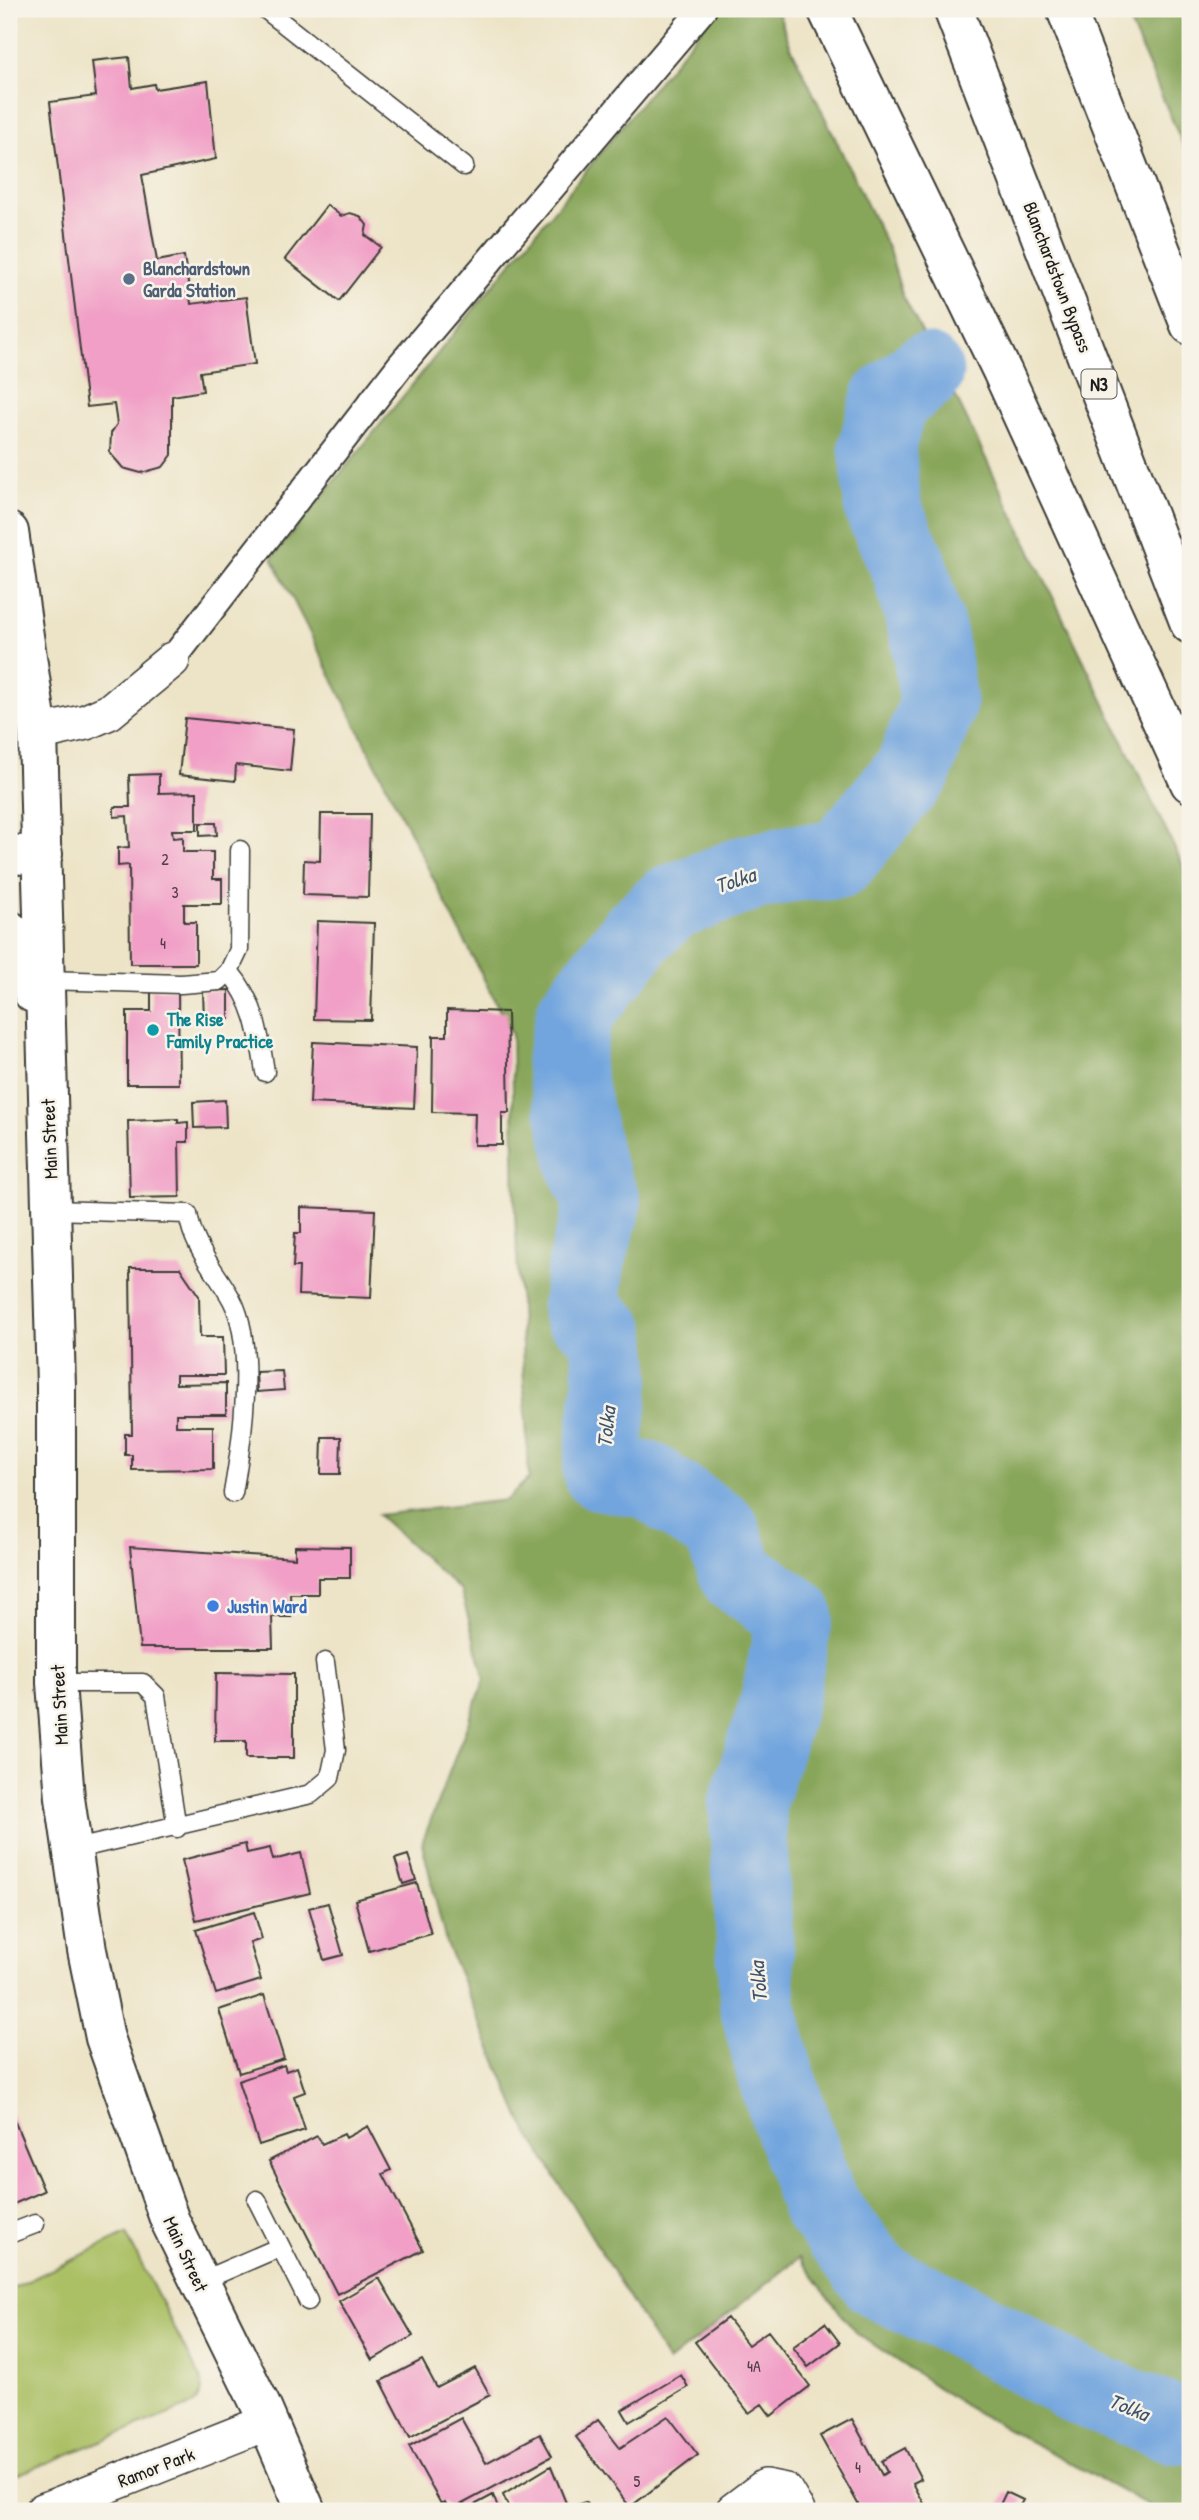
<svg xmlns="http://www.w3.org/2000/svg" width="1199" height="2520" viewBox="0 0 1199 2520" font-family="'Patrick Hand',sans-serif">
<style>
.green{fill:#abc065;stroke:#646e40;stroke-width:2}
.forest{fill:#88a65a;stroke:#52613b;stroke-width:2}
.lines{fill:none;stroke-linecap:round;stroke-linejoin:round}
.river{stroke:#72a5de;stroke-width:77}
.building{fill:#f19fc6}
.service-casing{stroke:#3b3a36;stroke-width:21}
.pedestrian-casing{stroke:#3b3a36;stroke-width:30}
.minor-casing{stroke:#3b3a36;stroke-width:38}
.tertiary-casing{stroke:#3b3a36;stroke-width:42}
.trunk-casing{stroke:#3b3a36;stroke-width:42}
.service{stroke:#fff;stroke-width:18}
.pedestrian{stroke:#fff;stroke-width:26}
.minor{stroke:#fff;stroke-width:35}
.tertiary{stroke:#fff;stroke-width:38}
.trunk{stroke:#fff;stroke-width:38}
.service-dot{fill:#5c6f8a;stroke:#f7f3e8;stroke-width:2.5}
.culture-dot{fill:#0f9aa8;stroke:#f7f3e8;stroke-width:2.5}
.shop-dot{fill:#3f7fe0;stroke:#f7f3e8;stroke-width:2.5}
.labels{text-anchor:middle;dominant-baseline:central;stroke-width:5;stroke-linejoin:round;paint-order:stroke}
.number-label{font-size:16px;fill:#513d46}
.shield{fill:#f7f3e8;stroke:#5e5c59;stroke-width:2}
.shield-label{font-size:18px;font-weight:bold;fill:#1c1c1c}
.service-label{font-size:19px;font-weight:bold;fill:#4e5e75;stroke:#f7f3e8;text-anchor:start}
.street-label{font-size:19px;fill:#1c1c1c;stroke:#f7f3e8}
.culture-label{font-size:19px;font-weight:bold;fill:#0d838f;stroke:#f7f3e8;text-anchor:start}
.shop-label{font-size:19px;font-weight:bold;fill:#366cbe;stroke:#f7f3e8;text-anchor:start}
.water-label{font-size:21px;font-style:italic;fill:#3e536a;stroke:#f7f3e8}
</style>
<rect width="100%" height="100%" fill="#f7f3e8"/>
<filter id="ink" filterUnits="userSpaceOnUse"><feTurbulence type="fractalNoise" baseFrequency=".0143" numOctaves="2"/><feDisplacementMap in="SourceGraphic" scale="14" xChannelSelector="R" yChannelSelector="G"/><feConvolveMatrix kernelMatrix="1 2 1 2 8 2 1 2 1" color-interpolation-filters="sRGB"/></filter>
<filter id="wash" filterUnits="userSpaceOnUse"><feTurbulence type="fractalNoise" baseFrequency=".00686" numOctaves="4" result="noise"/><feDisplacementMap in="SourceGraphic" scale="28" xChannelSelector="R" yChannelSelector="G"/><feGaussianBlur stdDeviation="1.57" result="paint"/><feColorMatrix in="noise" values="0 0 0 0 0 0 0 0 0 0 0 0 0 0 0 0 0 1.4 0 .05"/><feComposite in="paint" operator="in"/></filter>
<g filter="url(#wash)">
<rect width="100%" height="100%" fill="#ede4c7"/>
<path class="green" d="M126 2234 199 2376C204 2388 203 2394 194 2404L9 2478V2290Z"/>
<path class="forest" d="M717 9H777L790 45 889 250 902 294 956 397 1190 880V2511H1159L968 2408 855 2332 799 2258 668 2362 522 2122 446 1943 422 1843 485 1679 461 1591 378 1515 506 1500 529 1478 515 1215 512 1035 272 558Z
M1124 9H1190V161Z"/>
<g class="lines">
<path class="river" d="M925 372 889 401 877 446 883 509 910 569 929 637 938 703 914 769 838 860 794 863 749 873 671 903 640 931 575 1013 564 1063 586 1166 603 1205 587 1260 580 1309 608 1334 612 1375 601 1472 648 1480 721 1530 738 1575 795 1615 779 1701 747 1805 758 2005 775 2073 819 2204 878 2280 970 2325 1078 2386 1175 2425 1190 2426"/>
</g>
<g id="blocks">
<path class="building" d="M129 57 132 88 154 84 155 89 208 81 216 159 142 175 157 261 184 256 191 304 246 297 255 364 200 372 203 391 172 396V455L163 467 141 473 123 468 110 453 111 433 117 424 114 404 87 407 50 102 96 96 92 61Z
M327 205 341 216 350 213 360 216 367 225 365 235 381 247 339 301 285 259Z
M185 718 294 729 290 771 236 765 235 781 179 775Z
M159 774V793L197 792V830H172L173 838 183 837V852H213V879H222V904H184V922H196V964H130L129 865 118 866V848L129 847 127 816 114 817V807H130L129 775Z
M321 814H370L368 897 303 895 304 860 320 861Z
M200 823H216L217 835 200 836Z
M317 921 374 923 371 1020 314 1019Z
M151 989H178L179 1084H127V1011H151Z
M229 990V1019L204 1020 203 991Z
M447 1010 507 1012 509 1113H502V1145H474L475 1113 432 1112 433 1036H447Z
M313 1042 417 1047 414 1108 310 1103Z
M225 1100 226 1127 194 1128 193 1102Z
M178 1119V1123L188 1122V1142H179L180 1197 130 1198 128 1121Z
M301 1207 375 1210 371 1298 298 1295 299 1267H293L295 1233H301Z
M130 1268H180L199 1296 200 1337H223L224 1375H176V1384L226 1383V1414H176V1426H213V1469L132 1470V1455H125V1434H132Z
M282 1371 284 1390 257 1392 256 1372Z
M322 1437H341L340 1474H321Z
M295 1546 350 1547V1578H318V1594H290L291 1617H272L273 1648H140L130 1547 295 1558Z
M216 1673 294 1674V1758H246V1741H215Z
M245 1844 247 1853 270 1848 273 1860 301 1853 310 1893 196 1920 182 1860Z
M408 1855 416 1880 403 1884 395 1859Z
M417 1883 431 1934 369 1951 355 1900Z
M328 1903 343 1955 324 1960 309 1908Z
M254 1912 262 1939 250 1943 261 1980 216 1994 196 1930Z
M264 1995 284 2059 239 2073 219 2010Z
M284 2065 286 2071 297 2067 305 2092 294 2096 305 2130 259 2145 238 2081Z
M9 2108 44 2191 9 2206Z
M368 2126 391 2170 383 2174 423 2250 337 2294 269 2161 317 2136 322 2144 344 2134 346 2138Z
M379 2278 413 2336 372 2360 339 2301Z
M727 2318 748 2345 768 2331 810 2386 771 2416 762 2404 749 2413 695 2342Z
M825 2323 840 2343 808 2367 793 2347Z
M422 2360 437 2388 475 2368 490 2395 410 2437 381 2381Z
M681 2375 688 2387 629 2422 622 2410Z
M668 2416 698 2455 630 2507 576 2437 598 2420 620 2448Z
M461 2418 486 2463 540 2434 552 2456 449 2511 445 2502 441 2504 409 2446Z
M852 2419 882 2475 887 2472 881 2461 905 2448 921 2479 913 2483 928 2511H862L820 2436Z
M551 2466 568 2508 585 2502 592 2511H510L503 2495Z
M1006 2492 1023 2500 1017 2511H997Z
M493 2495 499 2511H463Z"/>
</g>
</g>
<g filter="url(#ink)">
<use href="#blocks" fill-opacity="0" stroke="#3b3a36" stroke-width="2"/>
<g class="lines">
<g class="service-casing">
<path id="service" d="M265 9 464 166
M229 971C255 1002 259 1032 265 1072
M45 980 181 984 219 981 229 971 239 950 240 850
M52 1210 188 1214C194 1250 215 1269 232 1300 256 1346 242 1443 233 1493
M56 1683H143L156 1696 177 1828
M72 1850 311 1794 330 1778 336 1750 325 1662
M257 2200 308 2301
M9 2234 35 2224
M199 2282 280 2247"/>
</g>
<g class="pedestrian-casing">
<path id="pedestrian" d="M172 660 400 366 703 9"/>
</g>
<g class="minor-casing">
<path id="minor" d="M38 733 86 722 109 712 172 660
M43 2511 268 2422
M733 2511 765 2487 785 2491 797 2511"/>
</g>
<g class="tertiary-casing">
<path id="tertiary" d="M9 532 38 733 56 1387V1683L65 1798 87 1950 105 2038 170 2221 261 2406 306 2511
M9 855 43 854
M9 930 19 946 33 993"/>
</g>
<g class="trunk-casing">
<path id="trunk" d="M827 9 1002 371 1190 783
M953 9 1190 624
M1066 9 1190 325"/>
</g>
<use href="#service" class="service"/>
<use href="#pedestrian" class="pedestrian"/>
<use href="#minor" class="minor"/>
<use href="#tertiary" class="tertiary"/>
<use href="#trunk" class="trunk"/>
</g>
</g>
<circle class="service-dot" cx="129" cy="279" r="7"/>
<circle class="culture-dot" cx="153" cy="1030" r="7"/>
<circle class="shop-dot" cx="213" cy="1606" r="7"/>
<g class="labels">
<g class="number-label">
<text x="165" y="859">2</text>
<text x="175" y="892">3</text>
<text x="163" y="943">4</text>
<text x="754" y="2366">4A</text>
<text x="858" y="2467">4</text>
<text x="637" y="2481">5</text>
</g>
<rect class="shield" x="1081.5" y="369.5" width="35" height="29" rx="5"/>
<g class="shield-label">
<text x="1099" y="384">N3</text>
</g>
<g class="service-label">
<text x="143" y="268">Blanchardstown<tspan x="143" dy="22">Garda Station</tspan></text>
</g>
<g class="street-label">
<text transform="translate(1058 277) rotate(69)">Blanchardstown Bypass</text>
<text transform="translate(49 1139) rotate(-92)">Main Street</text>
<text transform="translate(59 1705) rotate(-93)">Main Street</text>
<text transform="translate(186 2254) rotate(65)">Main Street</text>
<text transform="translate(156 2467) rotate(-21)">Ramor Park</text>
</g>
<g class="culture-label">
<text x="167" y="1019">The Rise<tspan x="167" dy="22">Family Practice</tspan></text>
</g>
<g class="shop-label">
<text x="227" y="1606">Justin Ward</text>
</g>
<g class="water-label">
<text transform="translate(735 880) rotate(-18)">Tolka</text>
<text transform="translate(606 1427) rotate(-84)">Tolka</text>
<text transform="translate(758 1982) rotate(-95)">Tolka</text>
<text transform="translate(1129 2407) rotate(22)">Tolka</text>
</g>
</g>
<rect width="1199" height="2520" fill="none" stroke="#f7f3e8" stroke-width="35"/>
</svg>
